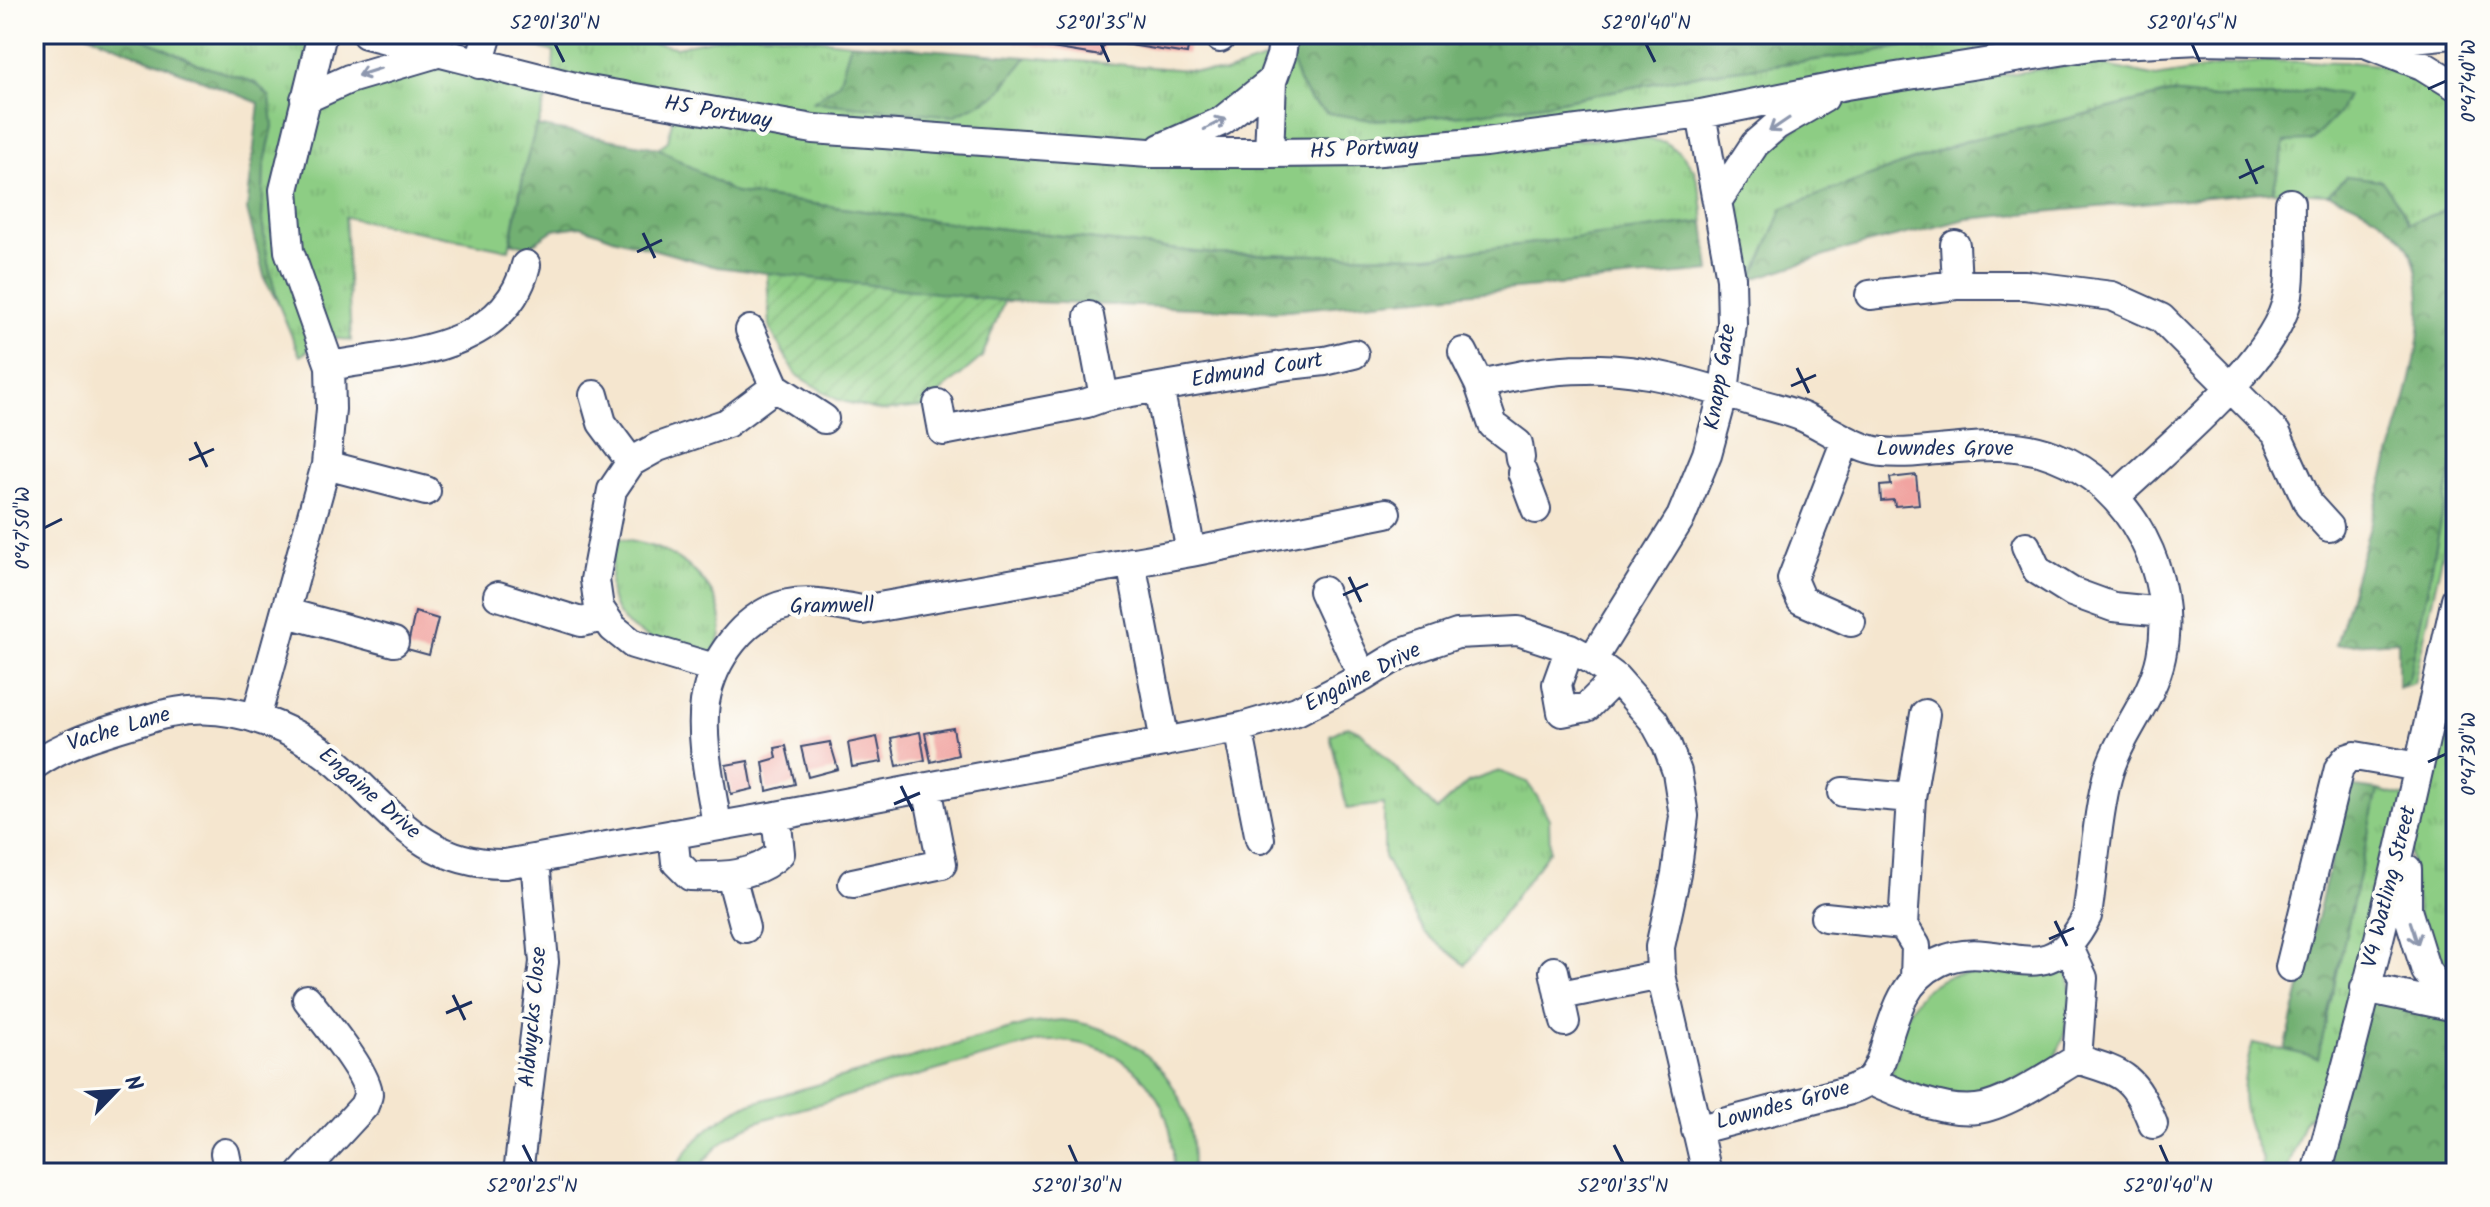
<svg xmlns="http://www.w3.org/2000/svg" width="2490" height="1207" viewBox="0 0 2490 1207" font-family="Kalam,sans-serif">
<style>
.grass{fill:url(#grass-tufts);stroke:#547e71;stroke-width:2;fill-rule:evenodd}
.forest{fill:url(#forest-crowns);stroke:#467068;stroke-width:2}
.park{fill:#8dcd84;stroke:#547e71;stroke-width:2}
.garden{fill:url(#garden-furrows);stroke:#547e71;stroke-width:2}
.building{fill:#f1a4a1}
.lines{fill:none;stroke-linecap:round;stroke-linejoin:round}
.minor-casing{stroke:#3c4a6f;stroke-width:32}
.minor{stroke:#fff;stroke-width:28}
.oneway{stroke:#8d97ae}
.ticks{fill:none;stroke:#1b2f5e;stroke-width:3}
.labels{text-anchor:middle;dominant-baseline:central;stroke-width:8;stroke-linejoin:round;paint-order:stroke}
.street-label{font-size:22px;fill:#1b2f5e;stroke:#fdfcf7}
.neatline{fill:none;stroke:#1b2f5e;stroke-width:3}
.ticks-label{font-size:20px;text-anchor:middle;fill:#1b2f5e}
</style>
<defs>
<pattern id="grass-tufts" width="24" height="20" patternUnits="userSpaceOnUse" patternTransform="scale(2)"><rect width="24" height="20" fill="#8dcd84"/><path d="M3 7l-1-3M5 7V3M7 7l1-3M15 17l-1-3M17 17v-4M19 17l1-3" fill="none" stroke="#79b074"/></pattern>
<pattern id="forest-crowns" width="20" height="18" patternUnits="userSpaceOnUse" patternTransform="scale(2)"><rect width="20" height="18" fill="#72b072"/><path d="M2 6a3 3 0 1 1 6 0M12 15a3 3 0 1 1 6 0" fill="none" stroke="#5d9061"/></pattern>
<pattern id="garden-furrows" width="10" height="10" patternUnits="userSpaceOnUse" patternTransform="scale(2)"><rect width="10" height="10" fill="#8dcd84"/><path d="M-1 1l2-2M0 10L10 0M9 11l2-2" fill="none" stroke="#79b074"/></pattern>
</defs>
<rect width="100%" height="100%" fill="#fdfcf7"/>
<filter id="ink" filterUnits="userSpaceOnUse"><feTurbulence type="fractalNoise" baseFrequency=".0125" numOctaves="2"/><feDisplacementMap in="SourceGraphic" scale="16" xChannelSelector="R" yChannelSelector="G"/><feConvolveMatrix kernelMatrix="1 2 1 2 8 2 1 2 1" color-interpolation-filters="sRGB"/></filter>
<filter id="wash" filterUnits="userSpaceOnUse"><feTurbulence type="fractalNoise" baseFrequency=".006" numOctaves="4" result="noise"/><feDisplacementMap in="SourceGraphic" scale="32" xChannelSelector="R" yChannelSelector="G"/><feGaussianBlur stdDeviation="1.8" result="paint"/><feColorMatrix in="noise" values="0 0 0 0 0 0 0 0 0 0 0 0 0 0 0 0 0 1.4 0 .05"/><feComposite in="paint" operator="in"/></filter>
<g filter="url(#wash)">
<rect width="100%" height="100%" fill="#f5e6cf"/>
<path class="grass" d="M133 34H322L306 98 435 53 553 75 554 52 527 44 515 34H602L676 47 738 34H775L851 43 839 83 815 102 996 96 1027 57 1225 73 1273 57 1291 59 1371 120 1464 115 1550 103 1701 74 1871 53 1961 34H2451L2200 40 1498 142 1639 138 1665 142 1682 154 1694 170 1701 195 1704 222 1429 256 1212 254 929 220 735 193 658 148 668 141 675 105 553 76 525 167 509 250 345 217 351 341C328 334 319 343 300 356L278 303 268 263 262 219 264 167 273 126 256 83 203 66ZM1272 82 1269 153 1152 152Z
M2271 61C2317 63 2369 57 2413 74 2430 81 2444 96 2456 110V202L2439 213 2409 223 2401 207 2346 176 2329 194 2273 191 2285 141 2314 89 2282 97 2214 98 2170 93 2042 125 1968 140 1784 208 1753 279 1743 272 1735 206 1737 194 1758 152 1827 110 1873 94 2090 62 2156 77 2233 64Z
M2456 447V493L2414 683 2398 688 2409 679Z
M619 538C631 542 645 544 656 548 691 561 725 594 721 633 721 641 714 649 710 656 667 644 602 635 611 575 612 562 613 549 619 538Z
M2456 601V844L2450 847 2449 917 2456 930V1007L2426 971 2407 833 2350 1064 2304 1123 2286 1173H2259L2263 1161C2242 1113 2236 1094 2253 1043L2318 1057 2378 790 2413 799Z
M1348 726 1361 732 1437 810 1468 782 1499 771 1527 782 1538 798 1549 819 1550 850 1465 965 1424 932 1384 857V804L1347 809 1330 735Z"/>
<path class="forest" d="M87 34H133L203 66 256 83 270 97 273 126 264 167 262 219 268 263 278 303 265 280 247 210 259 103Z
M1347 34 1590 37 1608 34H1961L1871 53 1701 74 1550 103 1464 115 1371 120 1328 113 1309 99 1299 82 1291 59 1281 56Z
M851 43 1027 57 996 96 953 116 813 102 839 83Z
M2314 89 2347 95 2338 114 2311 141 2285 142 2273 191 1967 219 1850 248 1753 279 1783 208 1968 140 2042 125 2170 93 2214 98 2282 97Z
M536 126 658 148 735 193 929 220 1212 254 1429 256 1704 222 1710 271 1278 311 1004 301 767 273 717 267 613 238 581 226 553 230 528 247 511 242 525 167Z
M2346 176 2381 180 2401 207 2409 223 2439 213 2456 202V447L2409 679 2398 688V641L2336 645C2352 590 2367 535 2383 480 2401 415 2435 326 2413 258 2403 227 2358 203 2329 194Z
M2349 786 2378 790 2318 1058 2285 1050Z
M2365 988 2456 1007V1158L2441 1173H2316Z"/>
<path class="park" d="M2059 967 2069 976 2071 997 2063 1040 2053 1061 1978 1099 1886 1083C1890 1074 1896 1064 1898 1054 1900 1043 1899 1028 1905 1018 1941 945 1999 988 2059 967Z
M1061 1020C1141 1027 1200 1090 1192 1173H1173C1179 1090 1119 1033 1037 1042L765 1119C735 1130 713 1146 696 1173H674C689 1140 715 1121 746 1105L1028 1024Z"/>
<path class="garden" d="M767 273 1004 301 982 357 923 407 881 411 838 400 796 375 770 329Z"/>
<g id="blocks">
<path class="building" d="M1016 34H1190L1187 54 1104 41 1101 56 1015 42Z
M1916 475 1919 504 1895 506 1894 500 1881 501 1880 486 1891 485 1890 478Z
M415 612 438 619 429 655 407 649Z
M953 728 958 755 931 762 925 733Z
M920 732 925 760 897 766 891 738Z
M877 737 882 762 852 767 848 743Z
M830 742 838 769 808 777 801 747Z
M786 746 795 784 767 791 763 762 777 758 775 748Z
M748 761 753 789 731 794 726 765Z"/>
</g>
</g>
<g filter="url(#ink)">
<use href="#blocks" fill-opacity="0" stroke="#3c4a6f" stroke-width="2"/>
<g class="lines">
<g class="minor-casing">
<path id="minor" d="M366 34 583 89 813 129 1149 153H1269L1369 152 1486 142 1701 114 1846 85 2097 45 2200 40 2365 43 2452 34
M1220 38 1221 34
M2370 45 2422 65 2456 86
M479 64 488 34
M305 99 349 79 434 54
M1161 148 1222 121 1272 81
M1269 153 1272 81 1281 56 1284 34
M1718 200 1755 144 1777 125 1824 98
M1955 245 1957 285
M1870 295 1957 285H2025L2112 296 2161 318 2276 433 2309 505 2329 527
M1089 316 1104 397 1159 387
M750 330 775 387
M1463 352 1479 384C1515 376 1549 369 1586 369 1643 367 1703 386 1757 403 1772 407 1789 411 1803 417 1825 427 1845 442 1868 449 1886 455 1910 453 1928 451 1969 447 2014 440 2054 456 2131 485 2178 577 2161 657 2152 701 2118 735 2107 778 2096 821 2094 871 2087 916 2046 1001 1999 933 1939 962 1904 979 1895 1013 1885 1047 1882 1058 1878 1072 1869 1080 1864 1085 1854 1088 1847 1091L1696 1130
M330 366C401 353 505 352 526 265
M1479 384 1493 425 1518 444 1520 458
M594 395 602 423 631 462
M938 404 943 431 1087 403 1104 397
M1846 440 1792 579 1801 600 1851 622
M326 465 426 491
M1522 472 1536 509
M2115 497C2162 452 2279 358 2288 295 2293 266 2289 233 2290 203
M2026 546 2037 570 2072 592 2113 607 2164 612
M1191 552 1159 387 1288 365 1325 361 1354 354
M1131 562 1165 742
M1323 591 1363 677
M498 596 581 622 605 617
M287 613 394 642
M1570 648 1557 684 1562 712 1587 707 1616 678
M1592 660 1681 517 1707 454 1724 392 1732 324 1731 278 1701 114
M714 668 633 644 613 628 599 608 595 580 612 490 631 462 658 447 727 423 775 387 824 419
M256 718 326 465 331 409 330 366 289 251 284 190 322 34
M1238 728 1260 839
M34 765C65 743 98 734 134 723 146 720 158 715 170 713 233 699 303 730 348 773 397 820 430 865 505 864L776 816 1242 727 1297 711 1363 677 1402 653 1457 634 1518 631 1570 648 1592 660 1616 678 1654 721 1667 745 1677 772 1684 816 1676 874 1660 947 1661 975 1707 1173
M1843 792 1911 798 1903 925
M1911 798 1925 714
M717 825C711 786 700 742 705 702 712 660 744 614 788 604 812 599 838 606 862 610L1191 552 1386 513
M673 834 676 862 690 876C722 877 756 877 780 853L776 816
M2407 869V910L2426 971 2454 1006
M731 876 745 928
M853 883 942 864 927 787
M1825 917 1903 925 1916 946 1915 979
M2068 946 2083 978 2077 1059
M2290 967 2339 768 2346 759 2355 756 2419 767
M1554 971 1565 1022
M2365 988 2456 1007
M1561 995 1661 975
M1869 1080C1899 1094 1943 1113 1977 1109 2006 1106 2051 1074 2077 1059 2126 1074 2133 1075 2153 1124
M225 1153 229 1173
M302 1173 364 1106C365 1102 368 1098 368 1094 368 1073 321 1018 307 999
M518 1173 544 962 535 860
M2317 1173C2372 984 2414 791 2456 599"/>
</g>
<use href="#minor" class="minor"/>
</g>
<defs><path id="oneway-shaft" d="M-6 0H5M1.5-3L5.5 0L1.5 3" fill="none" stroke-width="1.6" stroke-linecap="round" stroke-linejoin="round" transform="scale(2)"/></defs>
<g class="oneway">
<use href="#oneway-shaft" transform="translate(369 72) rotate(162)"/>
<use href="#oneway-shaft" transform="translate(1215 124) rotate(-27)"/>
<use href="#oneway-shaft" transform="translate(1779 125) rotate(146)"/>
<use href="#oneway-shaft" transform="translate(2414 933) rotate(72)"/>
</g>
</g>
<path class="ticks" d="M555 44 564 62M1101 44 1109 62M1646 44 1655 62M2192 44 2200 62M2428 89 2446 81M2246 159 2257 184M2239 178 2264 166M643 233 655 258M637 252 662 240M1797 368 1809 393M1791 386 1816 375M195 442 207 467M189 460 214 449M44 528 62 519M1349 577 1361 602M1343 595 1368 584M2428 762 2446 754M901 786 913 811M894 804 920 793M2055 921 2067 946M2049 939 2074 928M453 995 465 1020M446 1013 472 1002M523 1145 532 1163M1069 1145 1077 1163M1614 1145 1623 1163M2160 1145 2168 1163"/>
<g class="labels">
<g class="street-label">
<text transform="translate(718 113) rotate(10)">H5 Portway</text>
<text transform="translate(1364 150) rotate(-3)">H5 Portway</text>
<text transform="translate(1257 371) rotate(-9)">Edmund Court</text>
<text transform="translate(1721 377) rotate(-81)">Knapp Gate</text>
<text x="1945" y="449">Lowndes Grove</text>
<text transform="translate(832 607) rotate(-1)">Gramwell</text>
<text transform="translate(1363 678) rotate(-27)">Engaine Drive</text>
<text transform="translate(119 730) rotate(-17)">Vache Lane</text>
<text transform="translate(369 794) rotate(41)">Engaine Drive</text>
<text transform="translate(2390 887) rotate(-76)">V4 Watling Street</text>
<text transform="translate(534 1017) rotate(-85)">Aldwycks Close</text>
<text transform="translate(1783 1106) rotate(-15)">Lowndes Grove</text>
</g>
</g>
<rect width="2490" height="1207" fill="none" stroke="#fdfcf7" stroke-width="88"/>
<g transform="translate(116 1091) rotate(65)" stroke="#fdfcf7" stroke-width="6" paint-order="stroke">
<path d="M0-6L14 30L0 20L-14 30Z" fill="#1b2f5e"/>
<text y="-12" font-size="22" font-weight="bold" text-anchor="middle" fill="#1b2f5e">N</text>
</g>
<rect x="44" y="44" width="2402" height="1119" class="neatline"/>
<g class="ticks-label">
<text x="555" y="29">52°01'30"N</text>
<text x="1101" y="29">52°01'35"N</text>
<text x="1646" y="29">52°01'40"N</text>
<text x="2192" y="29">52°01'45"N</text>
<text transform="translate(2468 81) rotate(-90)" y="7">0°47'40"W</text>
<text transform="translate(22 528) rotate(-90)" y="7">0°47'50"W</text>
<text transform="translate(2468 754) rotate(-90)" y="7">0°47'30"W</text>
<text x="532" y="1192">52°01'25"N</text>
<text x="1077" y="1192">52°01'30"N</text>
<text x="1623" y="1192">52°01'35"N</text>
<text x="2168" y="1192">52°01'40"N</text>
</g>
</svg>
